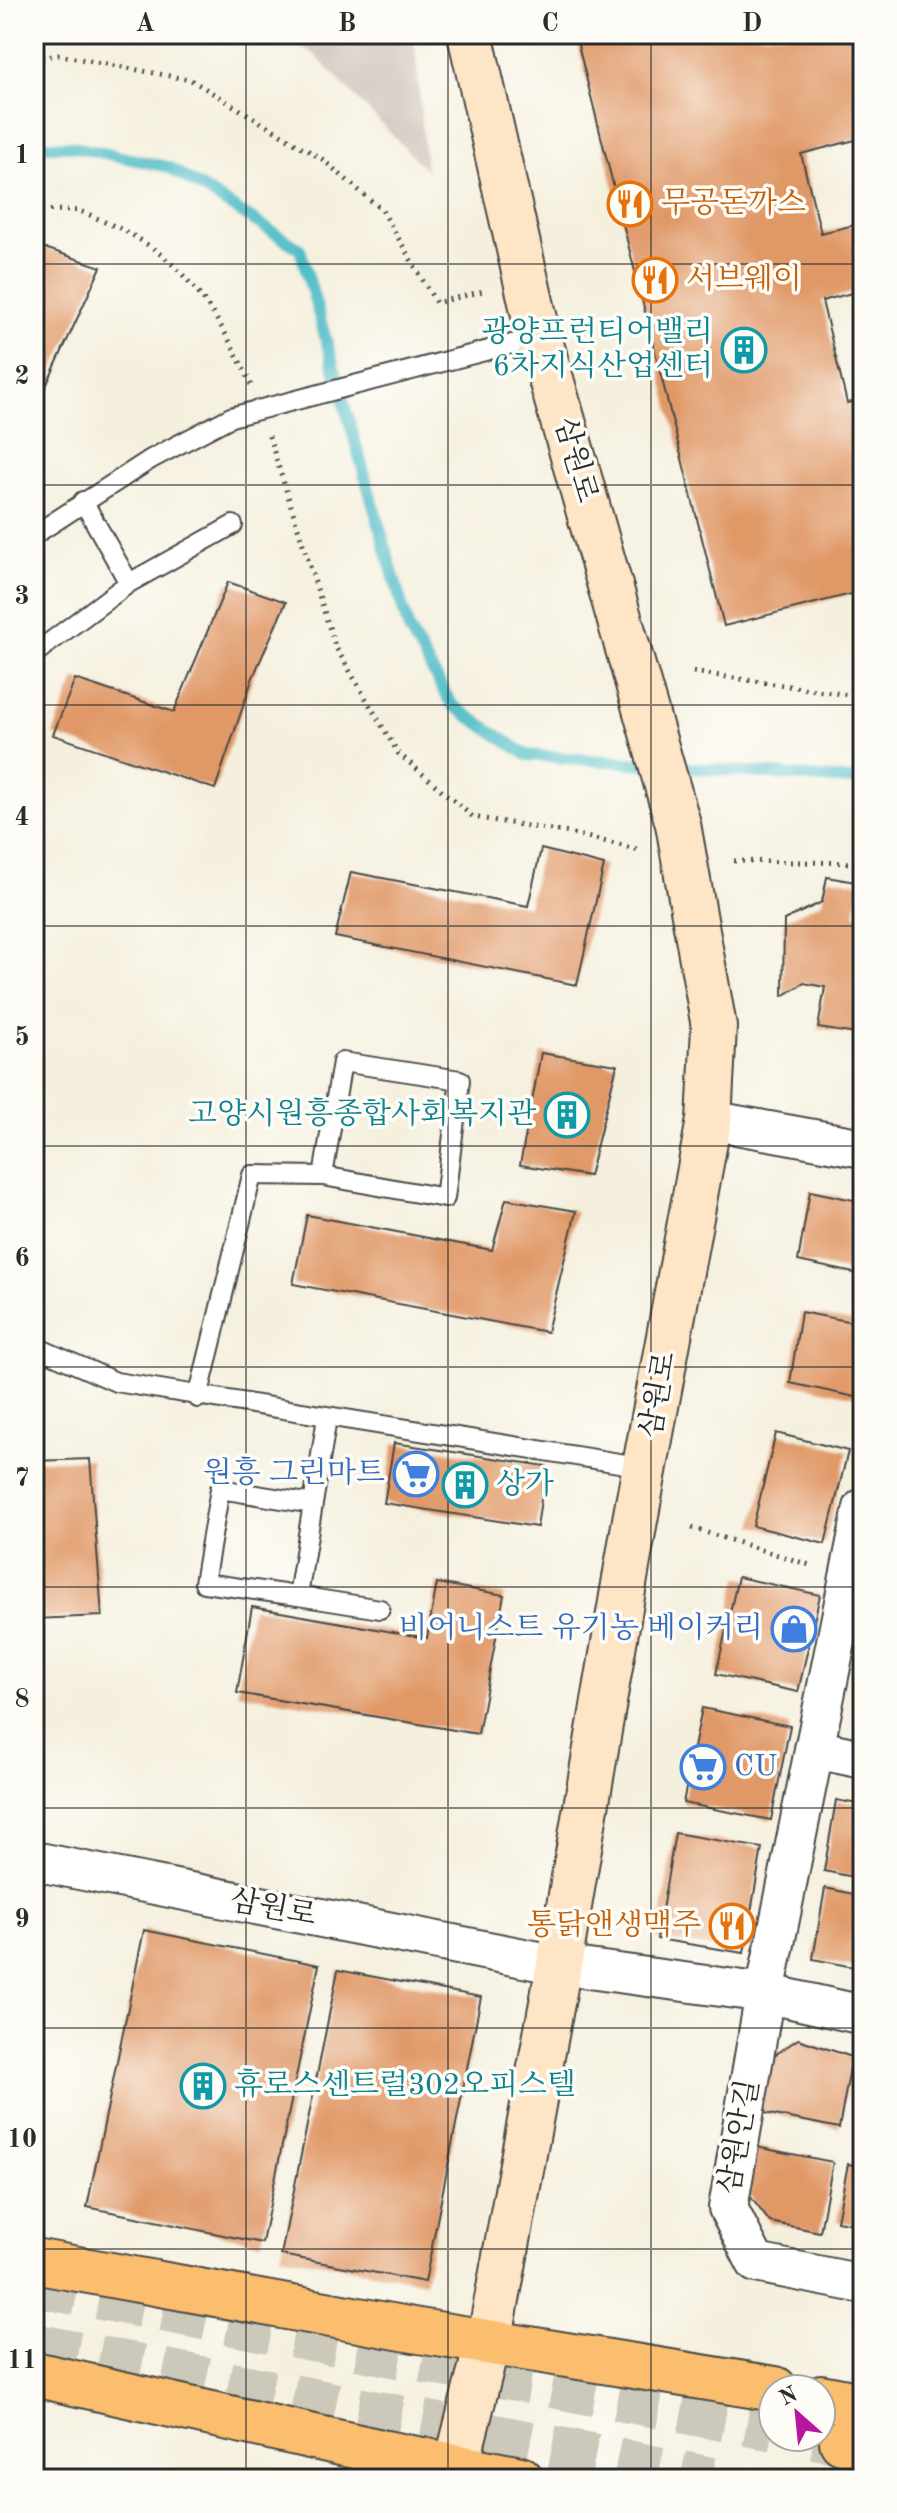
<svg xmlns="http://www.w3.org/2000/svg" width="897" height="2513" viewBox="0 0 897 2513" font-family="'Old Standard TT','Noto Serif KR',serif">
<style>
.industrial{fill:#cec1b9}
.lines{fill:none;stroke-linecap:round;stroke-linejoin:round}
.stream{stroke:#4ebcc7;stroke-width:12}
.building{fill:#e09866}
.primary-tunnel{stroke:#cdc9ba;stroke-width:44;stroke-dasharray:44 22;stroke-linecap:butt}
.service-casing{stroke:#494946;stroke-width:22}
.minor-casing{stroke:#494946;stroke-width:42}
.secondary-casing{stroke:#494946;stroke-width:48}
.primary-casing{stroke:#494946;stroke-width:48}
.path{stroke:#494946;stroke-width:5;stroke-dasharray:2 6;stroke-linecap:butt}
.service{stroke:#fff;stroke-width:18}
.minor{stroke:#fff;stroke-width:38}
.secondary{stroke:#fde5c5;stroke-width:44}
.primary{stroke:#fbbe6e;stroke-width:44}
.grid{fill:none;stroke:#2b2b2b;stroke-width:2;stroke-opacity:0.55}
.labels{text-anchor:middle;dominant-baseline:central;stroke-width:7;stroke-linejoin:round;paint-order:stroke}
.food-label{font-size:30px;fill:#c56008;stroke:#fdfcf7;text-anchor:start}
.culture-label{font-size:30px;fill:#0d838f;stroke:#fdfcf7;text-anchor:end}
.street-label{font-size:30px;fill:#2b2b2b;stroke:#fdfcf7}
.shop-label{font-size:30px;fill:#366cbe;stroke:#fdfcf7;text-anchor:end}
.neatline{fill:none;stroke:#2b2b2b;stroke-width:3}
.grid-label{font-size:26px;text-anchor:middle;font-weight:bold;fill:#2b2b2b}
</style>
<rect width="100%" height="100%" fill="#fdfcf7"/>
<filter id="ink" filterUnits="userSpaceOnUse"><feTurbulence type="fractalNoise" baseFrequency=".0125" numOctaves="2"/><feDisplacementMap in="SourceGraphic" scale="16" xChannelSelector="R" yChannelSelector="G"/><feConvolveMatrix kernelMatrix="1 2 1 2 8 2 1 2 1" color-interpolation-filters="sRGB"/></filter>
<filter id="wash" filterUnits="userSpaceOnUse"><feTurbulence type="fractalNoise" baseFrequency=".006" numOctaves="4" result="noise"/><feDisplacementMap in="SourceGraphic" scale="32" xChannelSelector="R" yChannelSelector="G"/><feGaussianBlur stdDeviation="1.8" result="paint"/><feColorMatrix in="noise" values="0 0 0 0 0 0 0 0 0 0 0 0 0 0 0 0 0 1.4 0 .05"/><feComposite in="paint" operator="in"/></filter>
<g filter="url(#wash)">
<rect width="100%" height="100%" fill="#f5f0de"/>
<path class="industrial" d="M276 34H414L426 170 313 53Z"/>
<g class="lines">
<path class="stream" d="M34 146H70L168 167 300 249 409 630 452 705 527 755 863 781"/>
</g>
<g id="blocks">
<path class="building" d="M587 34H863V138L801 154 821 233 863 223V290L822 301 847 403 863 399V591L724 626 576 37Z
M39 246 101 267 34 412V255Z
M228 582 286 602 253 677 215 789 53 735 75 679 174 712Z
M541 849 604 865 577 985 335 937 351 872 528 906Z
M827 877 861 883 855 914 863 916V1035L818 1028 825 987 804 983 783 996 784 920 822 902Z
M541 1053 617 1065 589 1176 520 1165Z
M810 1191 863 1202V1275L798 1261Z
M506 1199 576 1211 547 1332 293 1284 307 1215 492 1250Z
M801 1312 863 1324 860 1398 790 1383Z
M776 1433 848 1451 825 1544 753 1526Z
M394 1443 546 1466 537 1527 384 1503Z
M90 1459 102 1616 34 1619V1461Z
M738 1577 820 1595 798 1692 716 1674Z
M437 1583 504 1595 478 1734 237 1693 252 1607 427 1638Z
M702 1708 790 1726 771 1820 683 1803Z
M836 1800 863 1805V1879L824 1871Z
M675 1833 762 1848 744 1953 657 1939Z
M825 1888 863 1896V1969L813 1959Z
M144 1930 319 1965 262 2243 87 2207Z
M338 1970 481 1997 425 2282 281 2255Z
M798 2039 852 2057 839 2128 755 2111 760 2065Z
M756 2147 833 2162 820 2232 770 2222 746 2191Z
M848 2164 863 2167V2226L837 2221Z
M34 2470 51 2474 50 2479H34Z"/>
</g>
</g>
<g filter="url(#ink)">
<use href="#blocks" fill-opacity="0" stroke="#494946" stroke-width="2"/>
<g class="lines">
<path class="primary-tunnel" d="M34 2285 773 2429
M34 2345 712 2479
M814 2437 842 2442"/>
<g class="service-casing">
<path id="service" d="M83 501 129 583
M34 535 151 459 231 417 539 337
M34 654 129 583 233 525
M34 1346 116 1382 644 1467
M198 1398 252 1175 323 1176 445 1198 460 1080 342 1062 323 1176
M313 1504 220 1489 204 1583 298 1596 327 1418
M298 1596 380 1609"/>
</g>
<g class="minor-casing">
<path id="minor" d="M709 1120 863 1148
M863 1508 765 1993 728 2208 756 2263 863 2284
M814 1749 863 1759
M34 1861 559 1965 765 1993 863 2015"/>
</g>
<g class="secondary-casing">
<path id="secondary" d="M453 2479 493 2321 559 1965 635 1520 709 1120 714 1027 678 824 539 337 470 34"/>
</g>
<g class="primary-casing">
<path id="primary" d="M34 2261 419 2331 775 2389
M34 2374 381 2452 521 2479
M821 2397 863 2405
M842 2442 863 2447"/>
</g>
<path class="path" d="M34 59 59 55 191 80 322 159 382 210 436 303 487 290
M34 211C48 211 64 209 78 211 89 213 101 221 112 225 183 256 220 316 251 385
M269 436 335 646 398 753 473 817 570 833 640 850
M693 672 863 697
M734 861 863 863
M692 1528 813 1566"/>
<use href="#service" class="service"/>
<use href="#minor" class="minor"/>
<use href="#secondary" class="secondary"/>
<use href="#primary" class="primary"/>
</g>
</g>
<path class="grid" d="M246 34V2479M448 34V2479M651 34V2479M34 264H863M34 485H863M34 705H863M34 926H863M34 1146H863M34 1367H863M34 1587H863M34 1808H863M34 2028H863M34 2249H863"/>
<defs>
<g id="restaurant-ring" transform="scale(2.3)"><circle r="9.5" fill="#fdfcf7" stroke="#e8710a" stroke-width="1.5"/><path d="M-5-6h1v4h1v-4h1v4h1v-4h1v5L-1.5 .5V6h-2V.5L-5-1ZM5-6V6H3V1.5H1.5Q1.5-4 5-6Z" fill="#e8710a"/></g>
<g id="building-ring" transform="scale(2.3)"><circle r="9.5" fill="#fdfcf7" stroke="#0f9aa8" stroke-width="1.5"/><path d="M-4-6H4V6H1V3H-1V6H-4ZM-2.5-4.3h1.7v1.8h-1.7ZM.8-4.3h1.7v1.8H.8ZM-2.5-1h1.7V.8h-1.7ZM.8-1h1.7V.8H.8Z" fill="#0f9aa8"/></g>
<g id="supermarket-ring" transform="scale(2.3)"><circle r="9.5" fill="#fdfcf7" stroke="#3f7fe0" stroke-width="1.5"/><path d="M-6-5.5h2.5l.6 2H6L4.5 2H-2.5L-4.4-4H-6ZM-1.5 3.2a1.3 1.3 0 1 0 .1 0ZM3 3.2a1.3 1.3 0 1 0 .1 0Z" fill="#3f7fe0"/></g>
<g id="shop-ring" transform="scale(2.3)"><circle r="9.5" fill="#fdfcf7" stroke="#3f7fe0" stroke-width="1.5"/><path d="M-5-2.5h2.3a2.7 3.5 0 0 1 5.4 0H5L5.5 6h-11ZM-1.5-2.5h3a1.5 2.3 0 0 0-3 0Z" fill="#3f7fe0"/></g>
</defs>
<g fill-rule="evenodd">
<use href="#restaurant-ring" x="630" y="204"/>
<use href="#restaurant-ring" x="655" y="280"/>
<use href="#building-ring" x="744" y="350"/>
<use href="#building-ring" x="567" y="1115"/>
<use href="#supermarket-ring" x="416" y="1474"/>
<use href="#building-ring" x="465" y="1485"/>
<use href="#shop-ring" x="794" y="1629"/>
<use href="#supermarket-ring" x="703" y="1767"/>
<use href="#restaurant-ring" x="732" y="1926"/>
<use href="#building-ring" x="203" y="2086"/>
</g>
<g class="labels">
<g class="food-label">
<text x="661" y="204">무공돈까스</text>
<text x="686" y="280">서브웨이</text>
<text x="701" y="1926" text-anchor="end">통닭앤생맥주</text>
</g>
<g class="culture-label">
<text x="713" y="333">광양프런티어밸리<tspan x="713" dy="34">6차지식산업센터</tspan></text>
<text x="536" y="1115">고양시원흥종합사회복지관</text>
<text x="496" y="1485" text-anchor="start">상가</text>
<text x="234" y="2086" text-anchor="start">휴로스센트럴302오피스텔</text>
</g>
<g class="street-label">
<text transform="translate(575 460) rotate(74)">삼원로</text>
<text transform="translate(659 1395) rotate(-80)">삼원로</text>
<text transform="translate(273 1909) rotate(11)">삼원로</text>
<text transform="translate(740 2137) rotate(-80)">삼원안길</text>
</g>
<g class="shop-label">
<text x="385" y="1474">원흥 그린마트</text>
<text x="763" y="1629">비어니스트 유기농 베이커리</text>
<text x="734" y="1767" text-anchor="start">CU</text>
</g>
</g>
<rect width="897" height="2513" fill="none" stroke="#fdfcf7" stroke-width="88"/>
<g transform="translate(797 2413) rotate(333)"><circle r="38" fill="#fdfcf7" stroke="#a9a8a5" stroke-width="2"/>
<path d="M0-6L14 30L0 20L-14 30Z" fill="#b5179e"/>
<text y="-12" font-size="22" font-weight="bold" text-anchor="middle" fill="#2b2b2b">N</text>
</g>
<rect x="44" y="44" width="809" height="2425" class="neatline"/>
<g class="grid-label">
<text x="145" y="31">A</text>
<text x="347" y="31">B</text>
<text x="550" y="31">C</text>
<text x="752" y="31">D</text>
<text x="22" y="163">1</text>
<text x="22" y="384">2</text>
<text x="22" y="604">3</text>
<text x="22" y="825">4</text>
<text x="22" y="1045">5</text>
<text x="22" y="1266">6</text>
<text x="22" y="1486">7</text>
<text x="22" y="1707">8</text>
<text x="22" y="1927">9</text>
<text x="22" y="2147">10</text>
<text x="22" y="2368">11</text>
</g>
</svg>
